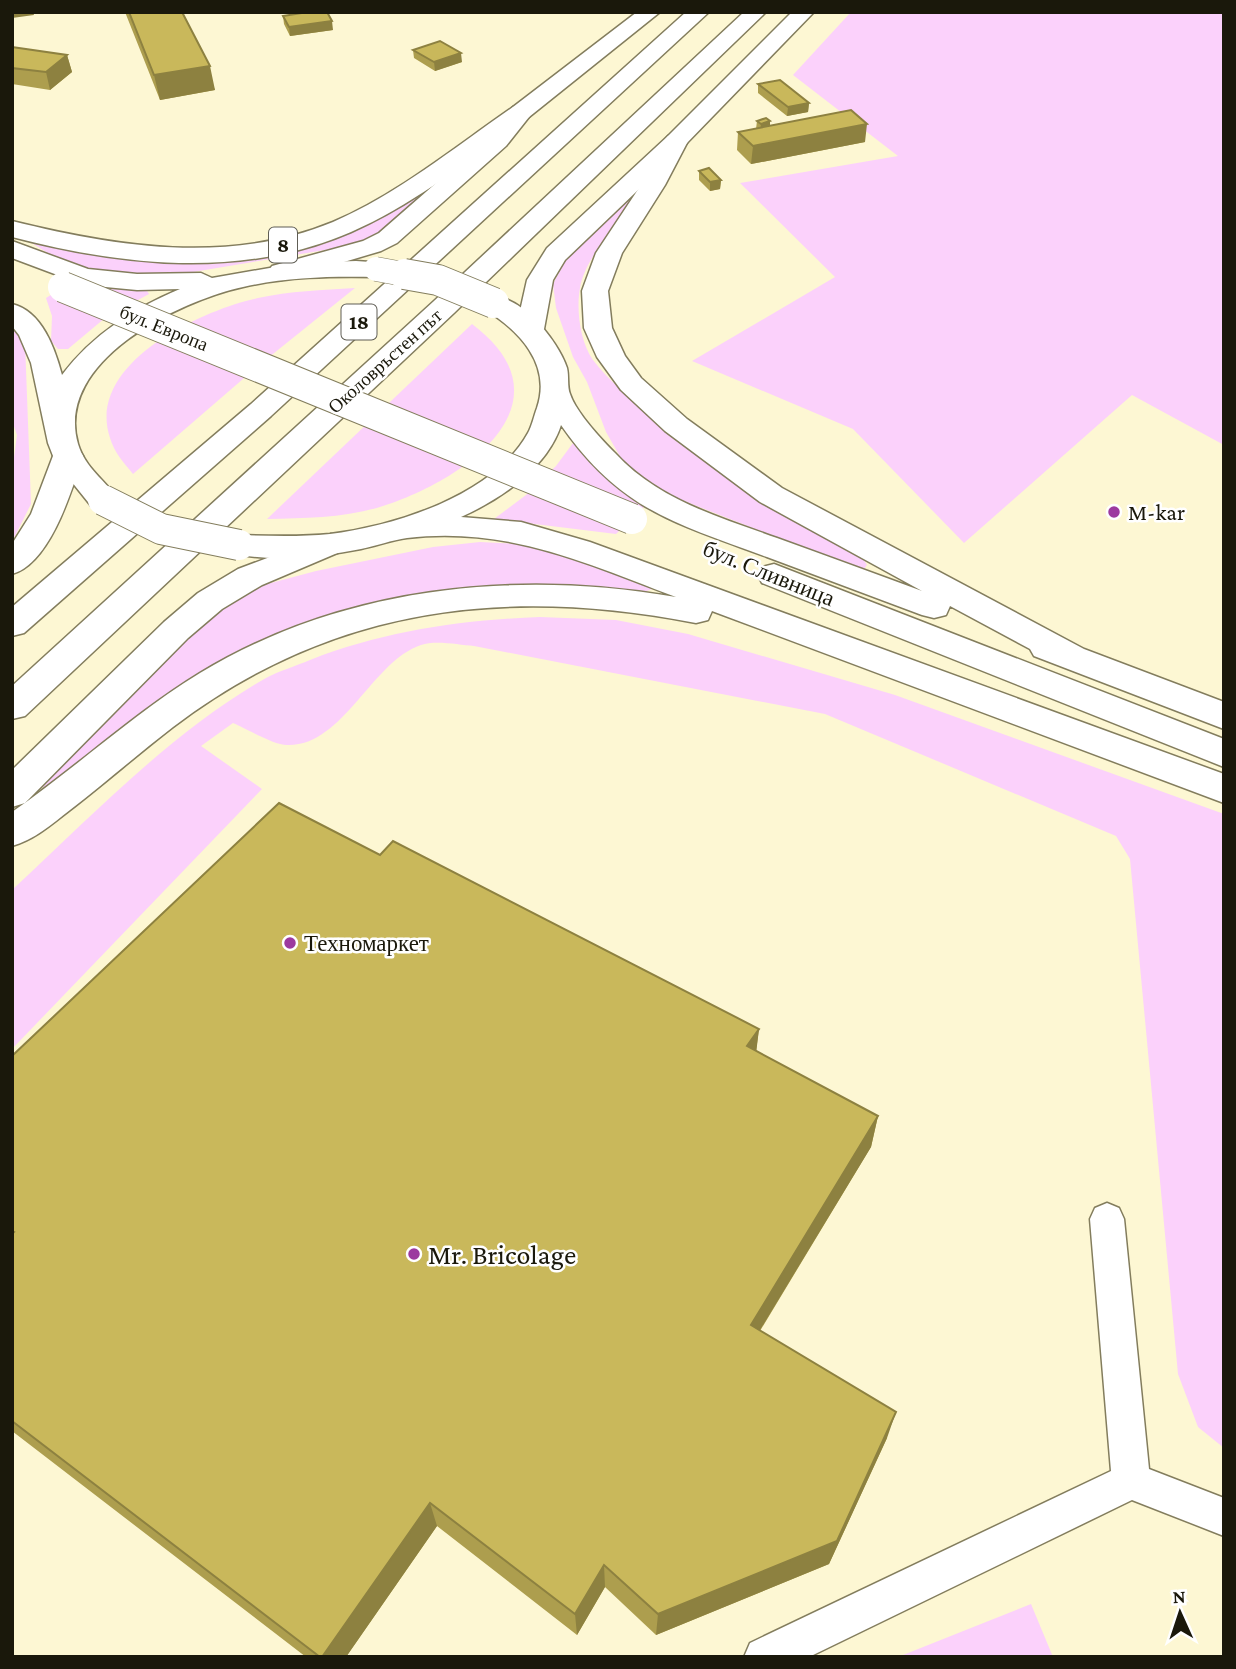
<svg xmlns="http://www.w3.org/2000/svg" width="1236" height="1669" viewBox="0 0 1236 1669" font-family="'Crimson Pro',serif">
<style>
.green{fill:#fbd1fb}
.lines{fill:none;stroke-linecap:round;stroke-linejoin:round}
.service-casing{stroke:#837d5d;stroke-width:3}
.minor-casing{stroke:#837d5d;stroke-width:3}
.primary-casing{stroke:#837d5d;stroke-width:3}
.trunk-casing{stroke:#837d5d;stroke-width:3}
.service{fill:#fff;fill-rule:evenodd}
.minor{fill:#fff;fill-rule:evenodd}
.primary{fill:#fff;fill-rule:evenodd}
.trunk{fill:#fff;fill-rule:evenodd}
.primary-bridge-far1-casing{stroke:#837d5d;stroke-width:25;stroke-linecap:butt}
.primary-bridge-casing{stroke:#837d5d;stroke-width:32;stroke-linecap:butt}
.primary-bridge-far1{stroke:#fff;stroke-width:24}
.primary-bridge{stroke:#fff;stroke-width:30}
.wall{fill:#ad9e4e}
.shaded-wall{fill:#8d8140}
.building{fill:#c9b85b;stroke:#8d8140;stroke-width:2}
.poi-dot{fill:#9c399f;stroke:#fff;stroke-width:2.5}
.labels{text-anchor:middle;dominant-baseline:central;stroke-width:5;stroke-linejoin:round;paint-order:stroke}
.far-street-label{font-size:19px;fill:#1a180b;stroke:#fff}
.shield{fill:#fff;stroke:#5f5d54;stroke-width:2}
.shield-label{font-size:21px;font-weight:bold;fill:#1a180b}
.poi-label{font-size:23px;fill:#1a180b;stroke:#fff;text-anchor:start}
.street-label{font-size:23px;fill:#1a180b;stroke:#fff}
.near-poi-label{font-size:28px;fill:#1a180b;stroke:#fff;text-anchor:start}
</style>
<rect width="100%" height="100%" fill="#fdf7d3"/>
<path class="green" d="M851 12H1224V445L1132 395 964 543 853 429 692 361 835 277 740 183 898 156 793 75Z
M417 196 420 197 419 201C398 217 379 235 355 245L163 277 80 268 56 258 30 242 167 263 251 257Z
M628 199 633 201C617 224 584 260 580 288 576 309 580 342 593 360 608 380 628 396 647 412 712 469 788 514 863 559L867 565 864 569 854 568 646 486 622 460 606 432 587 382 573 357 556 308 553 284 570 252Z
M76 279 111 288 147 291 149 294 105 318 68 349H58L51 341 52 316 46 298Z
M355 288 258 366 133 474C124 463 114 452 110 438 85 363 202 310 258 298 290 291 322 290 355 288Z
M472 324C577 403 462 481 383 506 346 518 306 518 267 519Z
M12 327 25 342 31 504 12 542V472L17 435 12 421Z
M573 443 611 477 648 503 616 534 494 519 526 495 556 466Z
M480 542 540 545 647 584 652 589 644 592 520 584 461 590 303 627 211 667 151 707 46 789 40 784 196 626 248 589 316 571 433 547Z
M540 617 616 620 688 634 895 695 1224 814V1448L1198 1427 1178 1374 1130 859 1116 836 825 714 474 646C459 645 436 640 421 645 372 661 343 747 287 745 274 745 247 729 233 723L201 746 262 789 12 1049V890C93 815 170 733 266 678 279 671 296 666 310 660 384 631 461 620 540 617Z
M1031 1604 1053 1657H898Z"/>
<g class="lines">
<g class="service-casing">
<path id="service" d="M1107 1203 1119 1208 1124 1219 1149 1469 1224 1498V1536L1132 1500 809 1657H744L750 1643 1111 1471 1090 1219 1095 1208Z"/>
</g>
<g class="minor-casing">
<path id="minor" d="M637 12H660L529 117 506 146 397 243 381 251 290 278 281 280 272 278 268 272 272 266 363 241 379 233 490 136 513 107Z
M792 12H814L684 146 565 260 553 280 544 329 540 335 530 337 520 335 516 329 527 280 547 248 668 136Z
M68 447 79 450 83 456C72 490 50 564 12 574V544L31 514 53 456 57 450Z
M331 534 342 537 347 544 342 551 262 585 222 609 188 638 25 803 12 807V770L164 622 198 593 238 569Z"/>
</g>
<g class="primary-casing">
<path id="primary" d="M521 105 529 107 532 112 529 117C472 157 416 204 351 232 243 279 123 266 12 237V221C117 247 229 265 333 222 398 194 455 147 513 107Z
M676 134 684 136 688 141 665 185 622 253 608 291 612 328 625 356 641 378 687 419 782 488 1084 649 1224 702V729L1034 656 1030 649 950 606 946 615 934 618 922 615C870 596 819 576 767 557 675 523 620 510 561 425 547 468 501 499 461 517L521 522 590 542 1224 774V803L712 611 708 620 696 623C505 586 332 606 173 727 138 754 105 783 70 810 52 824 34 840 12 846V812C76 768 133 714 200 673 342 587 514 569 676 597 586 563 506 526 407 538 392 540 376 546 361 549 320 557 268 563 228 552L223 545 228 538 239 535C269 536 300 537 330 534 395 526 494 495 528 433 532 426 534 416 537 408 552 364 519 330 484 309L480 303 484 297C517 289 558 340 567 368 569 376 567 387 570 394 576 412 601 439 615 453 658 500 719 517 777 538 826 556 874 573 922 591L760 502 665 431 621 390 597 357 584 328 582 291 596 253 641 185 664 141 668 136Z
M12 241 88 269 137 274 201 273 212 278 298 263 356 261 385 263 389 269 385 275 376 277C331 276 287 277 243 287 179 301 54 361 78 444 85 468 105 480 119 500L114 507 103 510 92 507 55 461 48 443 31 363 19 335 12 326V304C42 311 55 349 62 375 93 334 133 309 180 289L137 290 84 285 12 258Z
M774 564 1224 739V767L762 583 758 575 762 567Z"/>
</g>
<g class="trunk-casing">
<path id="trunk" d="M686 12H709L271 416 24 633 12 636V607L251 404Z
M744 12H766L454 313 25 716 12 719V686L434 301Z"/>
</g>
<use href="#service" class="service"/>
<use href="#minor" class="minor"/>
<use href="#primary" class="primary"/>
<use href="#trunk" class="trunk"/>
<g class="primary-bridge-far1-casing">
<path id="primary-bridge-far1" d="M376 269 414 276"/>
</g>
<g class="primary-bridge-casing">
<path id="primary-bridge" d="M404 274 438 280 494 303
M63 287 632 519
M103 500 161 529 239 545"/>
</g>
<use href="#primary-bridge-far1" class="primary-bridge-far1"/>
<use href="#primary-bridge" class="primary-bridge"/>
</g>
<path class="wall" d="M125 12H182L215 90 160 100Z
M283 16 333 30 290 36 284 24Z
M12 47 67 55 72 72 50 90 12 84Z
M413 50 462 62 435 71 414 58Z
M758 84 809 103 808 112 787 116 758 93Z
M757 121H770V126L865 142 751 164 737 150 738 132 756 129Z
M699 171 721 180 720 189 710 191 699 180Z
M380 855 759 1029 756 1051 878 1116 871 1147 760 1331 887 1438 829 1564 656 1635 605 1587 577 1635 437 1526 346 1657H306L12 1431V1056Z"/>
<path class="shaded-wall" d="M12 12H33L34 15 12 18Z
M332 21 333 30 290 36 289 27Z
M461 53 462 62 435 71 434 62Z
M67 55 72 72 50 90 46 72Z
M210 66 215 90 160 100 154 75Z
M809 103 808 112 787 116 788 107Z
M770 121V130L760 133 761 124Z
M867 124 865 142 751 164 753 146Z
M721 180 720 189 710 191V182Z
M759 1029 755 1062 747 1046Z
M878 1116 871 1147 746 1353 751 1325Z
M896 1412 887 1438 829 1564 656 1635 658 1614Z
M430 1503 437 1526 346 1657H322Z
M604 1565 605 1587 577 1635 575 1614Z"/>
<path class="building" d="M129 12H182L210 66 154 75Z
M308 12H327L332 21 289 27 283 16Z
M440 41 461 53 434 62 413 50Z
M12 47 67 55 46 72 12 68Z
M780 80 809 103 788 107 758 84Z
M851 110 867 124 753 146 738 132Z
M766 118 770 121 761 124 757 121Z
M709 168 721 180 710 182 699 171Z
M279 803 380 855 393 841 759 1029 747 1046 878 1116 751 1325 896 1412 837 1541 658 1614 604 1565 575 1614 430 1503 322 1657H320L12 1421V1234L14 1232 12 1231V1056Z"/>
<g class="poi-dot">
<circle cx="1114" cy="512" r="7"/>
<circle cx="290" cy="943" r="7"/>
<circle cx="414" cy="1254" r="7"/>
</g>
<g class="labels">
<g class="far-street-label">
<text transform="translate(164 328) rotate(22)">бул. Европа</text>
<text transform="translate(385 361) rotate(-42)">Околовръстен път</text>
</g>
<g class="shield">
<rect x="269" y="227.5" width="28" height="35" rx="5"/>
<rect x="341.5" y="304.5" width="35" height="35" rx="5"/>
</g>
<g class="shield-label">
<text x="283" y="245">8</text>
<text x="359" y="322">18</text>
</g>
<g class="poi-label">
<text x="1128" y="512">M-kar</text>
<text x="304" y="943">Техномаркет</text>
</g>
<g class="street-label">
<text transform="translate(769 573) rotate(22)">бул. Сливница</text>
</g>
<g class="near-poi-label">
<text x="428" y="1254">Mr. Bricolage</text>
</g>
</g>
<rect width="1236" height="1669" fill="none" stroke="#1a180b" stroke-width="28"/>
<g transform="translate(1180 1613) rotate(357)" stroke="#ffffff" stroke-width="5" paint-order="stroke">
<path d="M0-5L12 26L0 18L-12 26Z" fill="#1a180b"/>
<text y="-10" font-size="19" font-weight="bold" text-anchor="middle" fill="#1a180b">N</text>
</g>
</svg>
